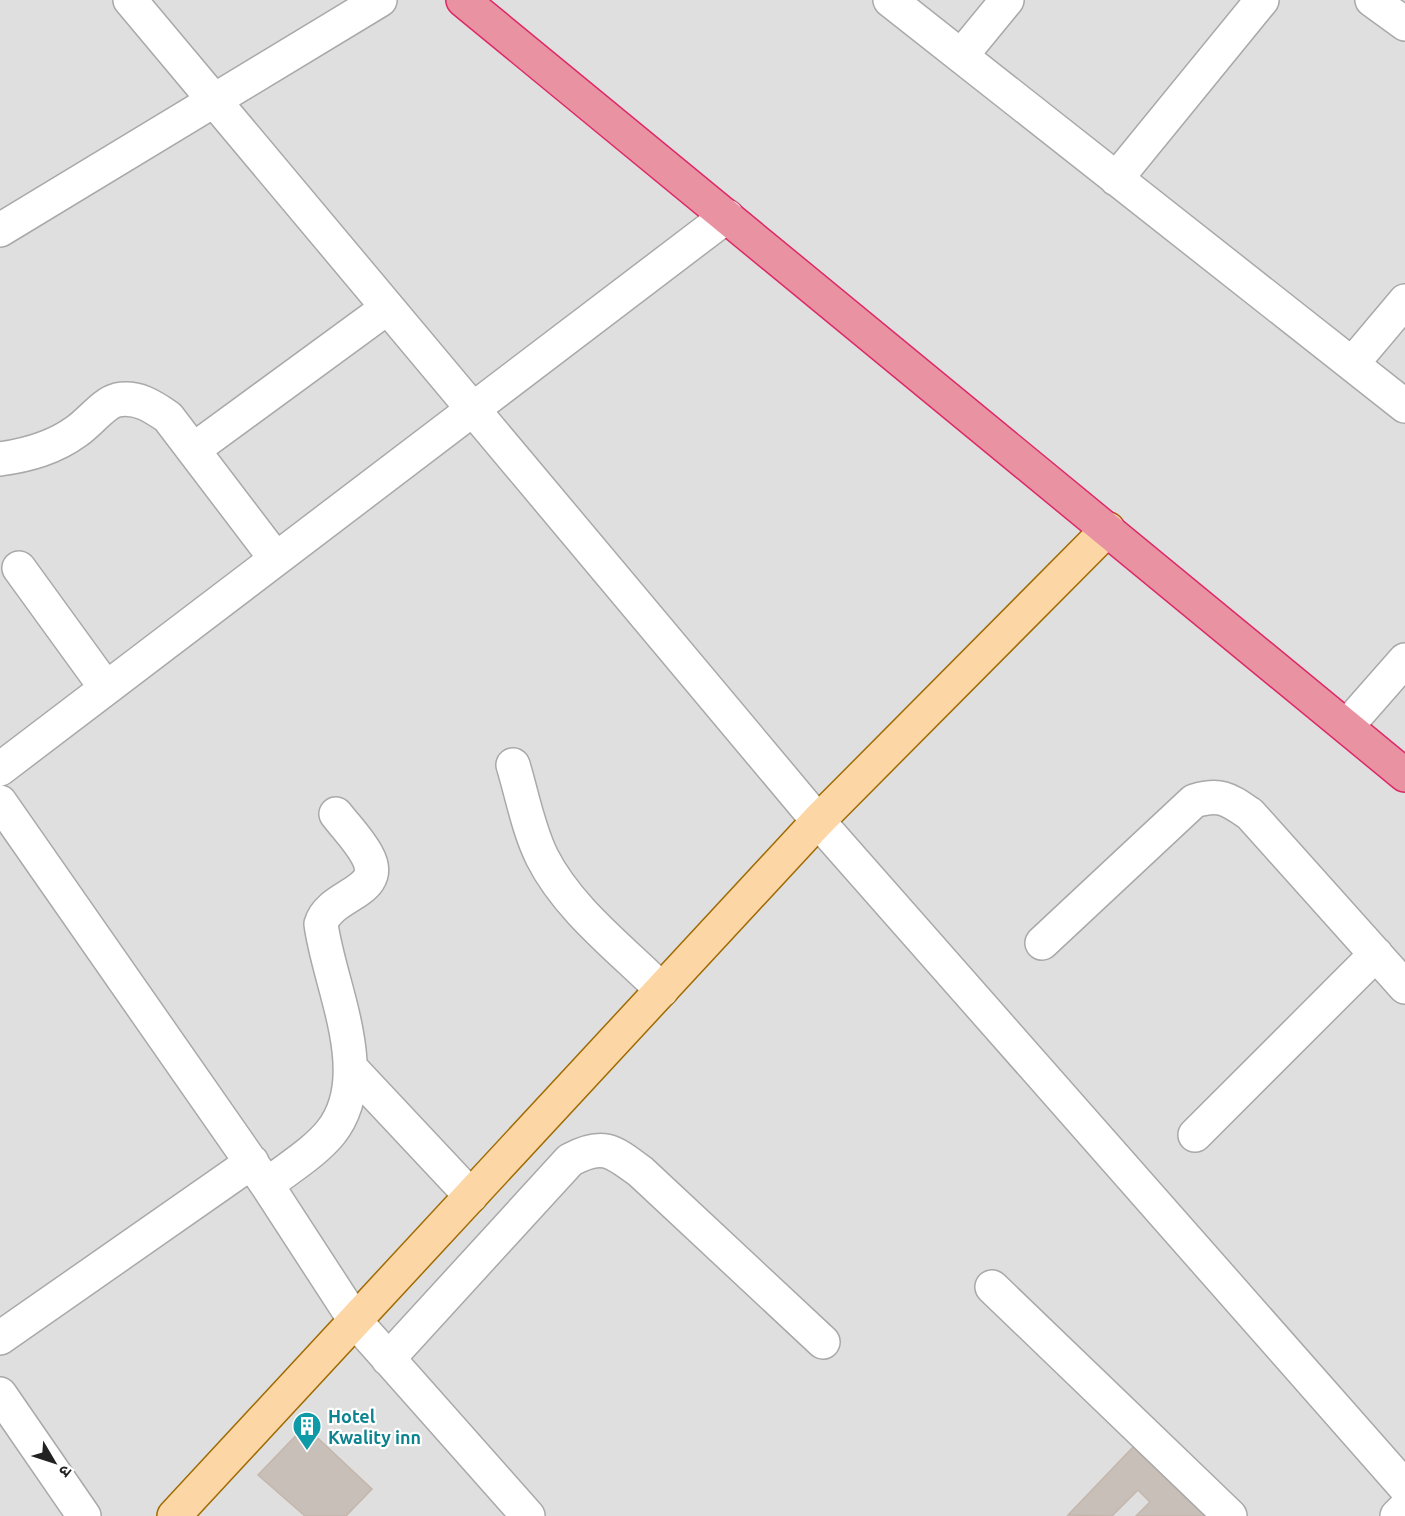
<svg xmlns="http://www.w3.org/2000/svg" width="1405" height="1516" viewBox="0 0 1405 1516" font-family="Ubuntu,'Noto Sans Devanagari',sans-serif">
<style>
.residential{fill:#e0dfdf}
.building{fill:#c7bfb8;stroke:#c4b6ab;stroke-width:1.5}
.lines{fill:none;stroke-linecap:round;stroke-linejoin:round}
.minor-casing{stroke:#a9a9a9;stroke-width:36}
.major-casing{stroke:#a06b00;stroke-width:36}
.highway-casing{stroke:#dc2a67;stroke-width:36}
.minor{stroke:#fff;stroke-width:33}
.major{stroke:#fcd6a4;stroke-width:33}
.highway{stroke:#e892a2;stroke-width:33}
.labels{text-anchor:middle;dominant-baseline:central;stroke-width:4.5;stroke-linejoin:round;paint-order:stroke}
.culture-label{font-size:18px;font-weight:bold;fill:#0d838f;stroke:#fff;text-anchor:start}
</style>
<rect width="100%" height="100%" fill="#f2efe9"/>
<path class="residential" d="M0 0H1405V1516H0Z"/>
<path class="building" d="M305 1426 372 1489 346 1516H305L258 1475Z
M1133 1447 1205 1516H1136L1150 1502 1138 1490 1112 1516 1068 1515Z"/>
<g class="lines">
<g class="minor-casing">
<path id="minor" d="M130 0 818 821 1405 1487
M890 0 1405 406
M1372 0 1405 24
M961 56 1007 0
M1116 179 1262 0
M0 230 380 0
M1352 364 1405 301
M193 450 387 308
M0 459C28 455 54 448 77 431 89 423 104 403 117 400 137 396 152 406 168 417L276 559
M19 568 106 688
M1347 726 1405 660
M513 765C522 794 528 829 542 857 568 909 621 949 662 990
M0 769 727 216
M0 802 267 1185 356 1322 528 1516
M1042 943 1194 801C1221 793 1228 799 1250 814L1405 987
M350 1067 471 1196
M1195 1135 1376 954
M267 1185C288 1168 314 1153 331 1132 376 1075 329 986 321 924 330 893 388 893 367 855 359 840 346 827 336 814
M992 1287 1230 1516
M0 1338 252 1162
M388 1359 570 1160C603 1142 613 1151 641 1172L823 1342
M0 1394 84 1516
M1397 1516 1405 1508"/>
</g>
<g class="major-casing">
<path id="major" d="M174 1516 818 821 1108 529"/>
</g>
<g class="highway-casing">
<path id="highway" d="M463 0 1405 775"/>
</g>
<use href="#minor" class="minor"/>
<use href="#major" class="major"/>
<use href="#highway" class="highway"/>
</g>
<defs>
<g id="building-pin" transform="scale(1.5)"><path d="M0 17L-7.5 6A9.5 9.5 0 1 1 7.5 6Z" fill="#0f9aa8" stroke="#fff"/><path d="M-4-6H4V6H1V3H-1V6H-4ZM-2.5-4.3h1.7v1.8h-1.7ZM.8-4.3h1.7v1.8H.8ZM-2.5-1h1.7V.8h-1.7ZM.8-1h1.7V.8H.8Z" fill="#fff"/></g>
</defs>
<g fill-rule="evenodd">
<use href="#building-pin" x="307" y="1426"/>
</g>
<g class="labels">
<g class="culture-label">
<text x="328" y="1416">Hotel<tspan x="328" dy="21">Kwality inn</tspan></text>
</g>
</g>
<g transform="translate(54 1462) rotate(129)" stroke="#ffffff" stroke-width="4.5" paint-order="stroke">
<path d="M0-4.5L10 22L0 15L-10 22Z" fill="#222222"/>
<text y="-9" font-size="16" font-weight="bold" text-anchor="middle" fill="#222222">उ</text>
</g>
</svg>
